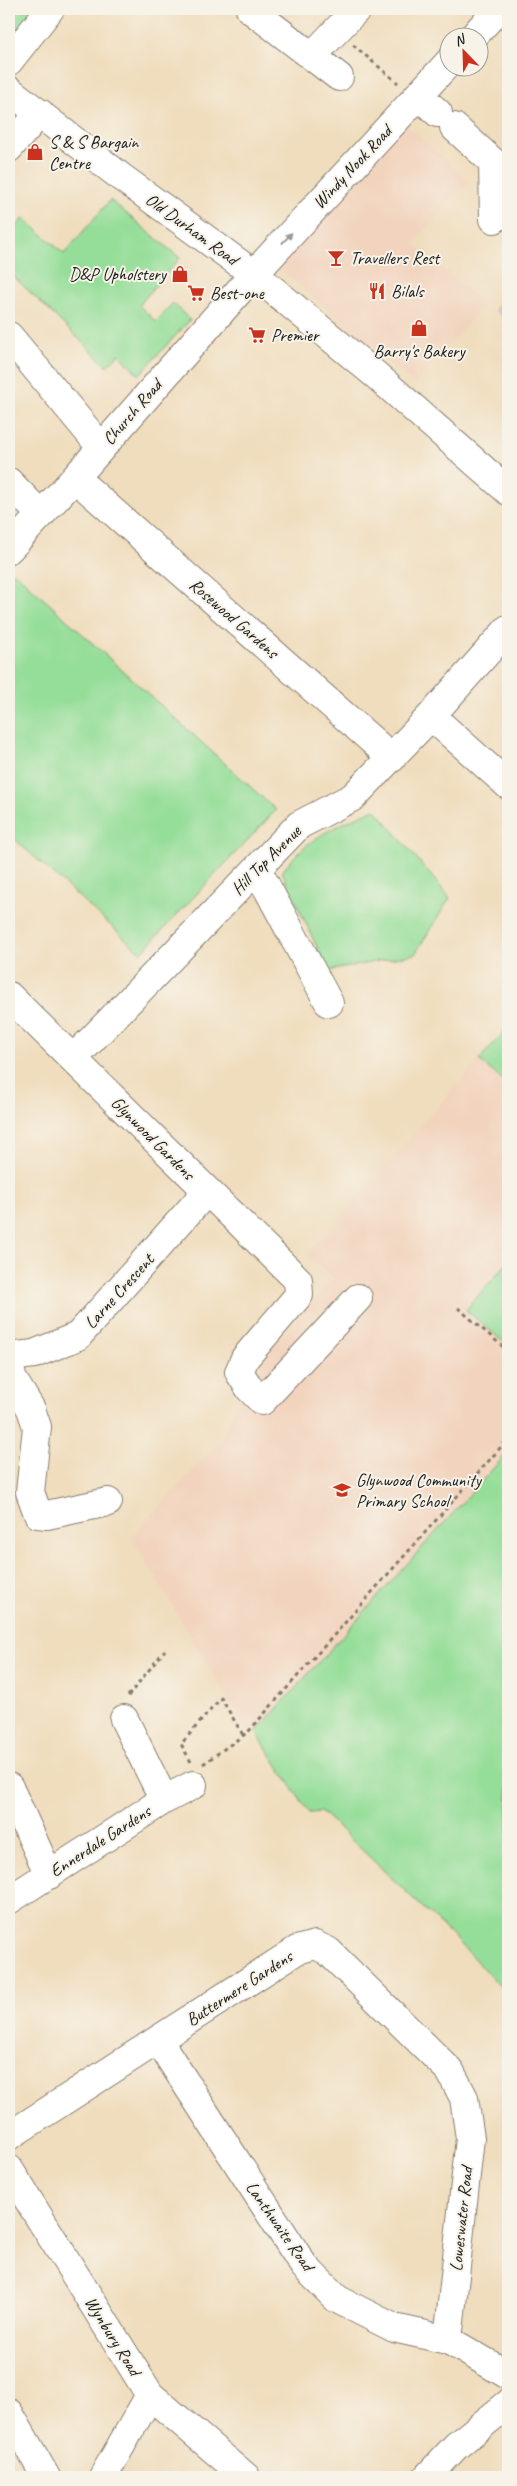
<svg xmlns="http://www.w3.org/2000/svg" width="517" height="2486" viewBox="0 0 517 2486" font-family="Caveat,sans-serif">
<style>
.built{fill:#f2d4be}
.industrial{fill:#cfc0ba}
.green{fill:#95de99;stroke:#587d5a}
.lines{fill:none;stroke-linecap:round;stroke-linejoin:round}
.minor-casing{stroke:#867c6c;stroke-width:30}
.major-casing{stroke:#867c6c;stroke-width:30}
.path{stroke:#867c6c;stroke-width:3;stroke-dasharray:4 4;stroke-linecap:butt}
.minor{stroke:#fff;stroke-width:28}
.major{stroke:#fff;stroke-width:28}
.oneway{fill:#999}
.labels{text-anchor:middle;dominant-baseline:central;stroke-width:4;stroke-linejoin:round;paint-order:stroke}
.poi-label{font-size:18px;fill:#1c1c1c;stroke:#f7f3e8;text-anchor:start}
.street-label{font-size:18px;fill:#1c1c1c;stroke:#f7f3e8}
</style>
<rect width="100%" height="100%" fill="#f7f3e8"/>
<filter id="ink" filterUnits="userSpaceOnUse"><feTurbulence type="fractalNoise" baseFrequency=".02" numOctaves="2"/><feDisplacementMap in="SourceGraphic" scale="10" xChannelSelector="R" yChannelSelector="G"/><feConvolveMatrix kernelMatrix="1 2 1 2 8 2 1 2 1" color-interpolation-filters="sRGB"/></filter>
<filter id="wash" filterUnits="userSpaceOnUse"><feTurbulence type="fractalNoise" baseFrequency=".0096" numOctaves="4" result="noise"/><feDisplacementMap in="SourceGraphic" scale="20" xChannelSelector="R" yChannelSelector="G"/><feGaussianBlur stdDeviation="1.12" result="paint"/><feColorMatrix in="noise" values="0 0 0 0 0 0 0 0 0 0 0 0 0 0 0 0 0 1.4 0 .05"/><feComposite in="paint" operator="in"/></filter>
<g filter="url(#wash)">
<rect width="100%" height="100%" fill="#f0ddbd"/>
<path class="built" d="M405 123 469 181 413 243 484 304 415 385 278 267Z
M508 1027V1995L456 1939 322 1812 309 1813 256 1732H248L131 1537 218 1443 237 1401 250 1389 267 1353 333 1278 307 1255Z"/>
<path class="industrial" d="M503 298 508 302V323L494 310Z"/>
<path class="green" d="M9 9H36L9 42Z
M110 200 180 258 139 305 156 322 173 303 190 320 139 375 119 354 107 366 9 272V235L24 218 64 254Z
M13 571 276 810 141 953 9 834V576Z
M375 809 450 898 415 954 328 971 282 872C306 837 337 826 375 809Z
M508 1027V1085L479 1060Z
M508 1262V1346L466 1310Z
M508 1452V1995L456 1939 322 1812 309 1813 256 1732Z"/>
</g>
<g filter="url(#ink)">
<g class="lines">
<g class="minor-casing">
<path id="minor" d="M250 9 339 77
M472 38 498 9
M312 56 357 9
M9 61 50 9
M418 95 438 113
M454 127 493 162 494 219
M9 148 40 113
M9 336 101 447
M75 478 392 758
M9 482 41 515
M9 549 75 478 254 274 450 61
M431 716 508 785
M257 869 329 1003
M9 996 298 1280 299 1295 245 1358 239 1372 250 1389 262 1401 358 1298
M73 1059 299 825 353 797 431 716 508 629
M9 1357 34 1354 78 1336 207 1191
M9 1357 12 1378 31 1409 37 1427 30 1492 38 1514 47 1515 108 1502
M124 1719 164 1800
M9 1787 49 1875
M9 1900 164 1800 193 1785
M158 2040 304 2266 337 2299 394 2328 448 2340 508 2375
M9 2136 297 1950 315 1945 328 1951 450 2071 464 2098 470 2138 448 2340
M9 2169 150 2395 246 2477
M9 2413 46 2477
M103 2477 150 2395
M427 2477 456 2446 508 2404"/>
</g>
<g class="major-casing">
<path id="major" d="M9 90 121 177 254 274 377 376 508 491"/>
</g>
<path class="path" d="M503 37 508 42
M353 45 398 83
M458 1308 508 1351
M128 1696 165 1650
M191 1762 181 1744 221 1698 243 1735
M203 1764 248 1732 508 1439"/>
<use href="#minor" class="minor"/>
<use href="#major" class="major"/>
</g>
<defs><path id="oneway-solid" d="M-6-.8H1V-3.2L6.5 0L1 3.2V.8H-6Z" transform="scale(1.25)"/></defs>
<use class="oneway" href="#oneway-solid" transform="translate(287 238) rotate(-47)"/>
</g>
<defs>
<g id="shop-bare" transform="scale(1.35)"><path d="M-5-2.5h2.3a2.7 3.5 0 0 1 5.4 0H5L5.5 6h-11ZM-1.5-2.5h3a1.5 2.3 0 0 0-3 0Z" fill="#c8321e" stroke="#f7f3e8" stroke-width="2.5" paint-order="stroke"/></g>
<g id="bar-bare" transform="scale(1.35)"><path d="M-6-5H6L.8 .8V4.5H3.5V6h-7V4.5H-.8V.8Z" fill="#c8321e" stroke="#f7f3e8" stroke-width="2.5" paint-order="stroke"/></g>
<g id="restaurant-bare" transform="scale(1.35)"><path d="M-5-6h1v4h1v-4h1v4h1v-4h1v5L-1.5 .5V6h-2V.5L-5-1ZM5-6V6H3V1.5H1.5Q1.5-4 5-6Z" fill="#c8321e" stroke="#f7f3e8" stroke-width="2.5" paint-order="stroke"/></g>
<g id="supermarket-bare" transform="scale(1.35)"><path d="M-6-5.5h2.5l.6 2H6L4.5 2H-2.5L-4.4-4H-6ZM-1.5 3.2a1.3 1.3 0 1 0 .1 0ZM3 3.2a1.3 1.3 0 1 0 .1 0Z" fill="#c8321e" stroke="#f7f3e8" stroke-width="2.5" paint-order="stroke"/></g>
<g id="school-bare" transform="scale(1.35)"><path d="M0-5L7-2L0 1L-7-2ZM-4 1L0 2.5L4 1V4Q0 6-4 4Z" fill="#c8321e" stroke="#f7f3e8" stroke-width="2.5" paint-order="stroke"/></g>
</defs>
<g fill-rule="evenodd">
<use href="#shop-bare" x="35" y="152"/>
<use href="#bar-bare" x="336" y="258"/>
<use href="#shop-bare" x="180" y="274"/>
<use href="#restaurant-bare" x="377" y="291"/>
<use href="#supermarket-bare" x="196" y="293"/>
<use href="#shop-bare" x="419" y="328"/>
<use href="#supermarket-bare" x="257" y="335"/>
<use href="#school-bare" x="342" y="1490"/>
</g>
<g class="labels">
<g class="poi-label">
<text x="49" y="142">S &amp; S Bargain<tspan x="49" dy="21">Centre</tspan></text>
<text x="350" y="258">Travellers Rest</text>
<text x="166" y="274" text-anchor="end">D&amp;P Upholstery</text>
<text x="391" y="291">Bilals</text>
<text x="210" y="293">Best-one</text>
<text x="271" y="335">Premier</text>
<text x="419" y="351" text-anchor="middle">Barry's Bakery</text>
<text x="356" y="1480">Glynwood Community<tspan x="356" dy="21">Primary School</tspan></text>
</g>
<g class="street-label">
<text transform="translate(352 167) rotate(-47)">Windy Nook Road</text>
<text transform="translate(192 229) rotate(36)">Old Durham Road</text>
<text transform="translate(132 412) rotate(-49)">Church Road</text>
<text transform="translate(234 618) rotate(41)">Rosewood Gardens</text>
<text transform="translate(266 860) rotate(-45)">Hill Top Avenue</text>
<text transform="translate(153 1138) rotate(45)">Glynwood Gardens</text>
<text transform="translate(119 1291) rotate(-48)">Larne Crescent</text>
<text transform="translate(100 1841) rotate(-33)">Ennerdale Gardens</text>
<text transform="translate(239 1988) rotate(-33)">Buttermere Gardens</text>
<text transform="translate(461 2219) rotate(-84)">Loweswater Road</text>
<text transform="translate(280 2226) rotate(55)">Lanthwaite Road</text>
<text transform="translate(113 2336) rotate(58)">Wynbury Road</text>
</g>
</g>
<rect width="517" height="2486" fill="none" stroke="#f7f3e8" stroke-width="30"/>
<g transform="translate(464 52) rotate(337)"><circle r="24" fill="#f7f3e8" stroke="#9f9d96"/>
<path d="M0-4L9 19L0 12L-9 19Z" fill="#c8321e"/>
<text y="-8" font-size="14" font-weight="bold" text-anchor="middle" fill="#1c1c1c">N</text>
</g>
</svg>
